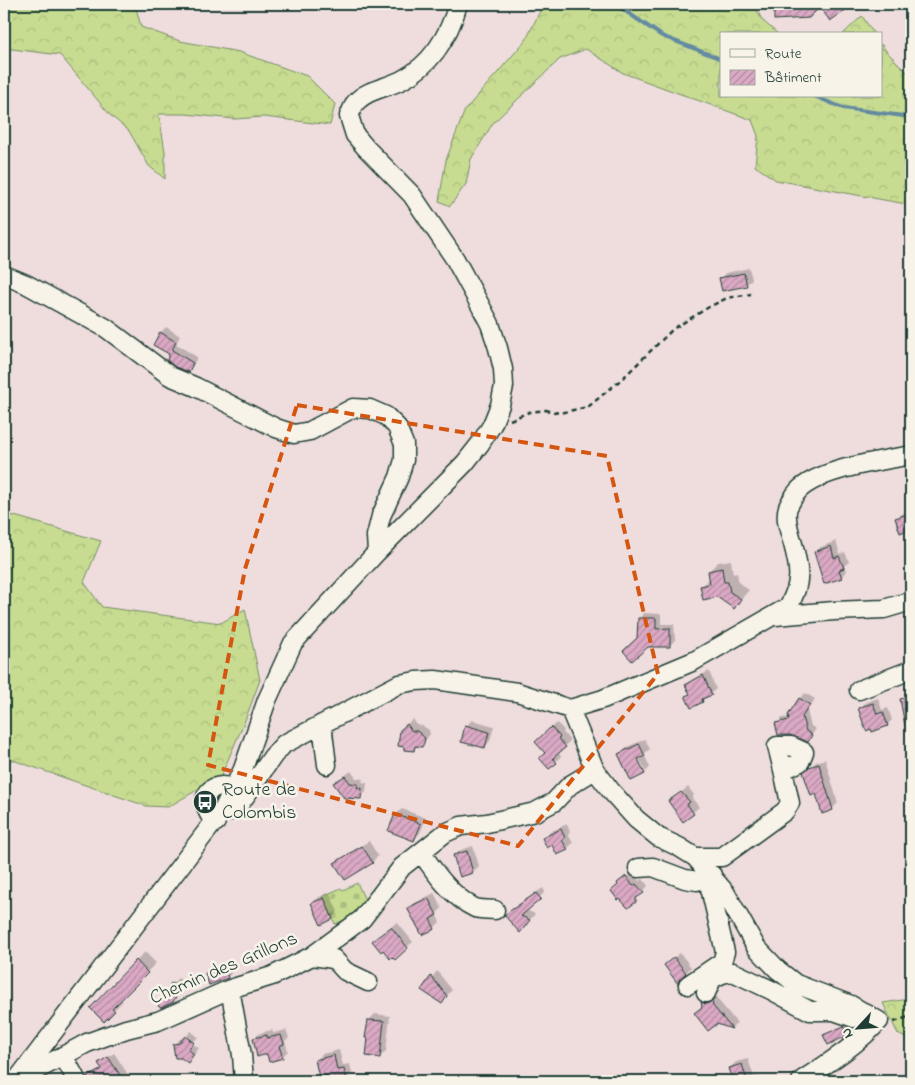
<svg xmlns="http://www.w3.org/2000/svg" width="915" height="1085" viewBox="0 0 915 1085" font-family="'Indie Flower',sans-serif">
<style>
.forest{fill:url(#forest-crowns);stroke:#738c62}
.cemetery{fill:url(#cemetery-stones);stroke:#738c62}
.shadow{fill:#0003}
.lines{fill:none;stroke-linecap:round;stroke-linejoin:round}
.stream{stroke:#638aa1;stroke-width:4}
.building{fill:url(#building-hatch);stroke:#1f3d34}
.minor-casing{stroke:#1f3d34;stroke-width:21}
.path{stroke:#1f3d34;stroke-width:2.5;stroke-dasharray:5 4;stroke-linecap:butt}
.minor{stroke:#f7f3e8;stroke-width:18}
.marked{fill:none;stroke:#d45610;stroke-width:4;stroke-dasharray:10 6;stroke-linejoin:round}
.labels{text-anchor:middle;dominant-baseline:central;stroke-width:5;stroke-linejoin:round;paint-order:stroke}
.poi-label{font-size:20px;fill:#1f3d34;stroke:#f7f3e8;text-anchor:start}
.street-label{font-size:20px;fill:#1f3d34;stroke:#f7f3e8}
</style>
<defs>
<pattern id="forest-crowns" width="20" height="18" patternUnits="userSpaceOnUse" patternTransform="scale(1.25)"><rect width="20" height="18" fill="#c7dc91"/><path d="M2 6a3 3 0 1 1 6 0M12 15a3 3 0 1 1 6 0" fill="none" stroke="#aabe7e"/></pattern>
<pattern id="cemetery-stones" width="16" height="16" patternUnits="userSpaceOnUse" patternTransform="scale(1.25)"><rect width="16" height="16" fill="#c7dc91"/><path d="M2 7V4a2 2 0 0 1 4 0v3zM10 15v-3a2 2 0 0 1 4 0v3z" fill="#aabe7e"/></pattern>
<pattern id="building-hatch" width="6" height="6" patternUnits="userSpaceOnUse" patternTransform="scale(1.25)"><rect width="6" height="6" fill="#dca9c5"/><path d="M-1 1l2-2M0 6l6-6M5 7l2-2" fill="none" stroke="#b28ba1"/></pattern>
</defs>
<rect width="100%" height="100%" fill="#efddde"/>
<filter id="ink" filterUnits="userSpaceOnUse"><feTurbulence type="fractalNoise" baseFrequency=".02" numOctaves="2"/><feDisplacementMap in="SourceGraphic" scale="10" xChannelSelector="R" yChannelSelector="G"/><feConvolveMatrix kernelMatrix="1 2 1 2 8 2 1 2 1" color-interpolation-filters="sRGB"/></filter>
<g filter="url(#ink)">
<path class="forest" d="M4 4H135L141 27 180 41 239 52 307 76 335 104 330 125 264 117 234 119 186 114H159L165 152V179L149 166 129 131 110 115 60 55 4 48Z
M536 4H753L763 21 778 34H721V96H881V44L887 52 909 74 911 73V205L776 180 755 166 758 136 752 120 623 73 586 49 560 59 493 123 471 159 466 184 450 206 439 201 446 160 465 110 526 40 541 9Z
M862 16 874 34H843Z
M4 513 101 541 84 582 102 607 221 623 245 609 260 680 244 723 221 776 168 807 146 806 4 757Z
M909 999 911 1001V1041L898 1034 883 1003Z"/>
<path class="cemetery" d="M357 883 368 906 353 913 352 917 335 924 323 896 341 888 343 890Z"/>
<path class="shadow" d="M776 4H852L831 19 820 5H775Z
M749 268 752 279 746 285 721 279 726 273Z
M166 327 180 336 176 344 197 357 193 366 188 371 171 353 161 332Z
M911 510V528L901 531 897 518 902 514Z
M836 541 840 554 845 552 849 562 844 566 847 571 841 577 815 552 821 547Z
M731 560 733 574 737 573 739 583 749 590 734 607 702 586 710 578 709 571 718 562Z
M644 613 661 614V624H674L675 640 670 645 639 638V619Z
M709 671 716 689 702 701 687 696 691 692 687 685 692 680Z
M805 693 815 699 807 711 811 726 816 729 807 741 777 724 782 718 789 717 800 698Z
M878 698 882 710 888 708 892 720 887 725 859 708 864 703Z
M911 704V739L909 740 903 710Z
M413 719 417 725 423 726 429 730 430 734 421 746 418 745 413 749 407 724Z
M472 720 494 726 490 741 485 747 466 726Z
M557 723 564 730 563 732 570 741 558 752 561 756 556 762 546 752 542 736Z
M645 739 650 749 644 754 650 767 646 772 636 753 634 754 643 772H645L632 779 619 754 625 748Z
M825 759 838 803 832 809 810 767 816 762Z
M351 771 356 778 363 779 362 782 367 783 366 792 360 798 335 783Z
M688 787 694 795 692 798 699 807 684 820 670 801Z
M402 809 426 818 420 833 414 839 396 814Z
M567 824 570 832 568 834 573 843 567 849 552 844 544 838 550 832Z
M369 841 378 856 372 862 345 879 336 863 341 858Z
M473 846 479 866 473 872 455 855 461 850Z
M632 872 639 881 643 879 648 886 635 901 619 884Z
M543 888 545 892 526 910 535 914 520 931 506 915 512 909Z
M330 893 338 912 332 918 313 903 319 897Z
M434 893 442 908 436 914 440 922 434 928 409 908 415 903Z
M397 922 413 942 407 947 384 948 373 941Z
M145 952 156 963 120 999 123 1001 104 1020 91 1008Z
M680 953 691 967 678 982 671 960Z
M230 961 233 971 228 977 206 973 212 968Z
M437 971 452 990 441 1002 423 989Z
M178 978 185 983 179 995 173 1001 172 984Z
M708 997 713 998 718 997V1000L737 1023 732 1028 717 1023 703 1006 702 1003Z
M375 1014 390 1016 386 1051 380 1057 369 1020Z
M846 1025 850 1032 847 1034 828 1033Z
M272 1030 273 1033 286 1030 289 1038 285 1041 288 1051 282 1057 268 1053 254 1038 260 1033Z
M191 1031 198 1037 192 1043 199 1048 193 1056 174 1045 180 1039 185 1038Z
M339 1050 343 1065 350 1064 352 1073 347 1078 329 1081 327 1074 317 1060 322 1054Z
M114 1053 129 1076 124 1081H93L91 1076 103 1068 100 1063Z
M748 1059 754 1077 758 1076 759 1081H734L730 1068 736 1062Z"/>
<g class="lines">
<path class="stream" d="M615 4 662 36 721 59
M814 96 843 108 911 117"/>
</g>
<path class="building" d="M774 4H854L830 21 820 7 809 18 774 20Z
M744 273 747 286 722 291 719 278Z
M160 332 176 342 172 350 193 363 189 372 175 367 167 360 169 354 153 345Z
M911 513V529L900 533 895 518Z
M831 546 834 558 839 556 844 568 839 570 842 578 824 584 814 552Z
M722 568 724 582H728L730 592 741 599 734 609 717 597 703 600 700 586 710 584 708 571Z
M638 618H656V629L670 628V647H648L632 661 623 651 637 638Z
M703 675 712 695 702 699 703 702 691 708 685 696 690 694 685 685Z
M911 696V731H906L900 699Z
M799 698 810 705 802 717 806 731 812 735 808 742 790 735H778L775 723 789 720 788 715Z
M873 703 877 714 883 712 888 726 872 732 871 729 866 731 858 708Z
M407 724 412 731H417L425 738 424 743 422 747 415 746 414 751 404 750V747L398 746 400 730Z
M465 725 489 732 485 748 461 742Z
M551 727 560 737 558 738 566 747 553 758 557 763 549 769 539 758 545 753 535 742Z
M639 744 645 756 638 759 645 774 631 781 618 754Z
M819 764 833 810 822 814 816 794 811 796 803 772 809 767Z
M345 776 350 783 358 784 357 788H362L361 799 344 798 333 783Z
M681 792 690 802 687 804 694 814 683 822 668 801Z
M395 814 421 824 414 841 388 831Z
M561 829 565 838 562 840 568 850 557 855 552 845 547 848 542 838Z
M362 846 373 863 345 880 334 863Z
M467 851 473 873 460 877 453 855Z
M626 876 633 886 636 884 644 893 636 898V902L628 908 620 899 618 900 611 891 618 885 617 883Z
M536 893 541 899 521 916 530 920 520 933 504 915Z
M324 898 333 919 321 925 311 903Z
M428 898 437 915 430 919 435 929 422 935 407 908Z
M391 927 408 948 395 960 392 957 390 959 383 950 381 952 372 941Z
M674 957 686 973 679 980 678 984 664 965Z
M136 960 148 973 112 1009 115 1011 104 1022 90 1008Z
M224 966 228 978 209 985 205 973Z
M431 976 447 996 442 1004 421 990Z
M171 983 180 989 173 1002 161 1008 158 1006Z
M712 1001 713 1006 732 1029 717 1024 708 1031 694 1013 702 1007 701 1002 707 1004Z
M368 1020 384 1021 380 1058 366 1056 368 1038H365Z
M844 1026 848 1035 828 1045 823 1035Z
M267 1035V1038L281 1035 284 1044 279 1046 283 1058 269 1062 267 1054 257 1057 253 1038Z
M185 1036 194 1043 188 1049 194 1054 188 1063 181 1058H175L173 1044 179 1043Z
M334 1055 337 1070 344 1069 347 1080 328 1081 326 1075 319 1077 315 1060Z
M108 1057 124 1081H88L87 1077 102 1069 98 1063Z
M742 1064 747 1081H733L729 1068Z"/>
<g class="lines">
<g class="minor-casing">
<path id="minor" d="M4 275 26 284 106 328 170 376 196 387 276 428 294 434 310 431 353 408 370 409 386 416 397 427 404 444V460L399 477 381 516 376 536 377 552
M775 616 834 611 884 609 911 601
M859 690 911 670
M570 709 595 770 611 791 636 819 658 837 679 847 695 857 725 892 756 947 778 970 796 984 851 1005 879 1021C856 1046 828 1063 801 1081
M322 724 327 765
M223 810 229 811 239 805 273 756 284 744 399 684 416 681 435 680 456 683 517 692 570 709 603 699 694 661 788 607C802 583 800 570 793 544 790 533 784 518 788 507 791 501 796 492 801 488 825 468 880 461 911 455
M216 822C202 811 200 787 222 786 226 786 231 787 235 788
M421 852C435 873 452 897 475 908 481 910 489 909 495 910
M695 857H722L785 811 790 803 783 770 800 762 804 752 791 746H777L783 770
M638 868 653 867 685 879 697 881 712 875
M312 956 334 959 345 971 368 982
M688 985 722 962 725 952 710 888 712 875
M230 989 242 1055 244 1081
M706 993 712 979 722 974 733 972 771 990 810 1011H834L854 1018
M64 1057 77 1081
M24 1072 35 1071 87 1043 126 1029 158 1021 230 989 272 976 312 956 362 919 402 867 445 833 461 826 487 823 535 812 554 802 570 785 595 770
M16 1081 223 810 243 769 267 700 293 643 377 552 465 463 480 444 492 425 500 405 504 386 503 369 498 348 490 324 479 303 455 259 412 195 366 148 355 135 349 116C351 112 353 106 356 102 368 89 387 88 402 80 432 64 449 36 458 4"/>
</g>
<path class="path" d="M510 420 529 412 546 410 559 413 588 407 623 378 673 329 709 307 727 298 751 294
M894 1022 911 1016"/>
<use href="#minor" class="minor"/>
</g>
</g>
<path class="marked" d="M297 405 607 456 658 674 518 846 208 765 245 569Z"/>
<defs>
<g id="bus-disc" transform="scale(1.25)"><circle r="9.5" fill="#1f3d34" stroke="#f7f3e8"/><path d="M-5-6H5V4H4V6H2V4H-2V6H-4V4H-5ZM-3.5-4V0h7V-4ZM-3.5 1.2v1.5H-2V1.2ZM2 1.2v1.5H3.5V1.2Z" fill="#fff"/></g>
</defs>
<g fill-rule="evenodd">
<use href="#bus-disc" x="205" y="802"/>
</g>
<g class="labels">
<g class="poi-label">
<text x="222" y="790">Route de<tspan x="222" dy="23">Colombis</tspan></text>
</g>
<g class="street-label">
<text transform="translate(224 969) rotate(-23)">Chemin des Grillons</text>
</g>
</g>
<rect width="915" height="1085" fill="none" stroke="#f7f3e8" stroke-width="20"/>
<rect x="10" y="10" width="895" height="1065" fill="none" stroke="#1f3d34" stroke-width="2" filter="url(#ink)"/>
<rect x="720" y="32" width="162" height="65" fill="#f7f3e8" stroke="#a1aaa0"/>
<rect x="730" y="49" width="25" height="8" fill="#f7f3e8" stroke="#a1aaa0"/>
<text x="765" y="58" font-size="15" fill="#1f3d34">Route</text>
<rect x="730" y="70" width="25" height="15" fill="url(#building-hatch)" stroke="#a1aaa0"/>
<text x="765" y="82" font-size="15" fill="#1f3d34">Bâtiment</text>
<g transform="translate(858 1028) rotate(244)" stroke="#f7f3e8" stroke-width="4" paint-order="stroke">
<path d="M0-4L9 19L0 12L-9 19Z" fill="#1f3d34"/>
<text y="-8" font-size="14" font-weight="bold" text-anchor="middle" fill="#1f3d34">N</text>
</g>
</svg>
